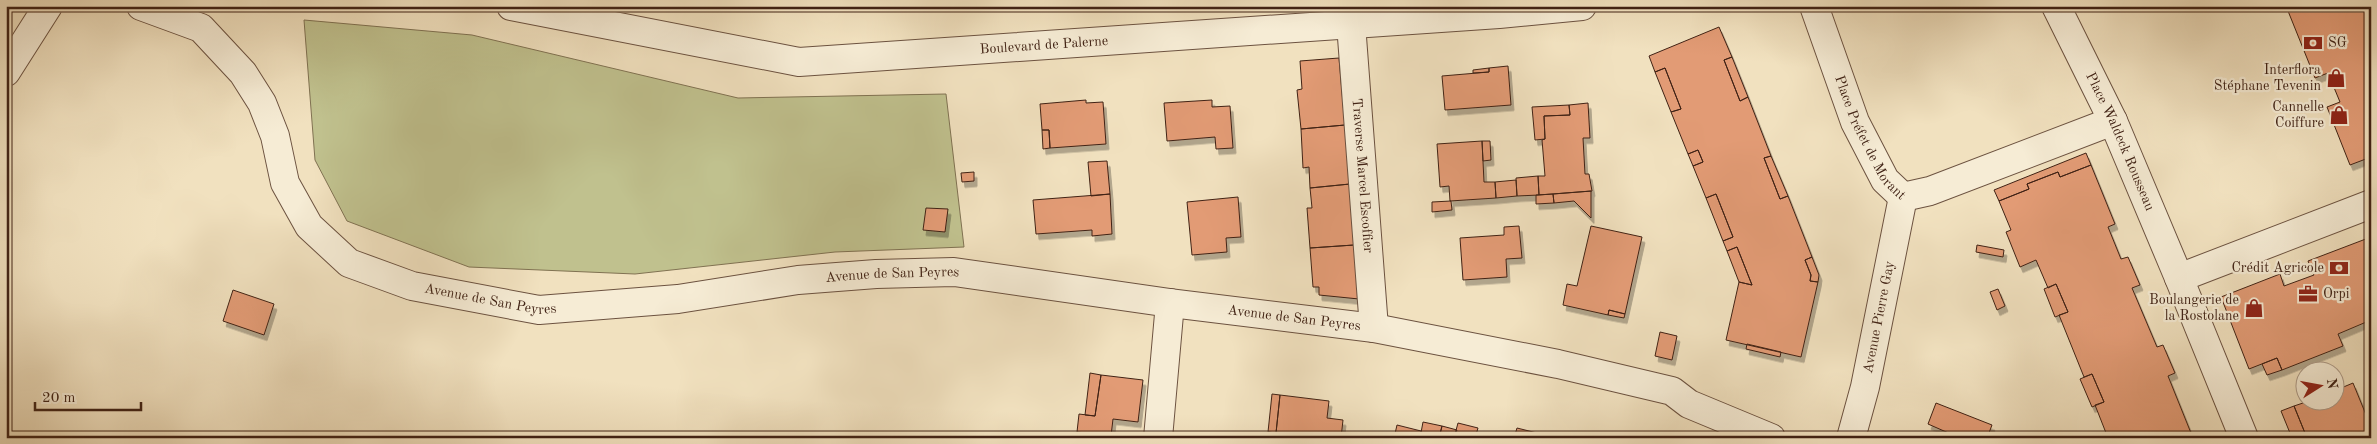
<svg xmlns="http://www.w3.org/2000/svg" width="2377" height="444" viewBox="0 0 2377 444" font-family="'Old Standard TT',serif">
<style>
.green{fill:#c0c18e;stroke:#807252}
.building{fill:#e29b75;stroke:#402215;filter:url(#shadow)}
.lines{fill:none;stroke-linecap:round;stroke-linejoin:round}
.street-casing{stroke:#6c5240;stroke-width:30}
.street{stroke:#f6ecd5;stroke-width:28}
.labels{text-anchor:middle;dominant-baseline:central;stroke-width:4.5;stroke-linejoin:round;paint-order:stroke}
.poi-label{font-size:14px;fill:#402215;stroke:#f6ecd5;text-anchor:end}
.street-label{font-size:14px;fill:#402215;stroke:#f6ecd5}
</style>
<defs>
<filter id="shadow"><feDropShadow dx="3" dy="5.5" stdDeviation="0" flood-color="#0004"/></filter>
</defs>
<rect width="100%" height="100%" fill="#f1e1bf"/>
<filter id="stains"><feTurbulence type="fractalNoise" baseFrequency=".004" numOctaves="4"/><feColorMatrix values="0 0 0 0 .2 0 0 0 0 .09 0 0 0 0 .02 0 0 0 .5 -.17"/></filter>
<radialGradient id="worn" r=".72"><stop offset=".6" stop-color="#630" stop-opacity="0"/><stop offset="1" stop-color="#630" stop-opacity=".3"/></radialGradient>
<path class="green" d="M304 20 472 35 738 98 946 94 964 247 835 252 635 274 469 267 347 221 315 160Z"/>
<path class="building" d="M2286 6H2370L2371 157 2350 165 2327 107 2340 102 2328 73 2315 78Z
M1719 27 1732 57 1724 60 1740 101 1748 97 1771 156 1764 158 1780 199 1788 196 1812 257 1805 260 1811 275 1810 281 1818 282 1801 357 1726 340 1739 282 1752 285 1737 247 1727 251 1723 241 1733 237 1716 194 1706 198 1693 166 1703 162 1698 150 1688 154 1671 112 1681 109 1665 68 1655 72 1649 56Z
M1732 57 1748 97 1740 101 1724 60Z
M1339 58 1345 125 1301 129 1297 90 1302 89 1300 61Z
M1508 66 1511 105 1445 110 1442 76 1489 72V68Z
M1489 68V72L1473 73V70Z
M1665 68 1681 109 1671 112 1655 72Z
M1086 100V103L1103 102 1106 144 1050 148 1049 130H1042L1040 104Z
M1212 100V107L1230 106 1233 148 1216 149 1215 137 1167 141 1164 103Z
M1588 103 1590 138H1583L1585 174H1589L1592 191 1539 195 1538 176H1545L1542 140 1545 139 1544 116 1570 115 1569 105Z
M1569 105 1570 115 1544 116 1545 139 1535 140 1532 107Z
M1345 125 1350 184 1310 188 1309 167 1303 168 1301 129Z
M1042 130H1049L1050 148 1043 149Z
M1482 141 1484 182H1495L1496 198 1450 201 1449 186 1440 187 1437 144Z
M1482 141H1490L1491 160 1483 161Z
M1698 150 1703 162 1693 166 1688 154Z
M2086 153 2091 165 2060 177 2058 172 2027 184 2029 189 1999 201 1994 190Z
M1771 156 1788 196 1780 199 1764 158Z
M1107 161 1110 194 1091 196 1088 162Z
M2091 165 2115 224 2108 227 2121 259 2128 257 2140 285 2132 288 2157 347 2163 345 2175 373 2168 376 2193 438H2108L2095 405 2104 402 2092 374 2084 377 2059 315 2068 312 2056 284 2048 288 2036 260 2020 267 2006 232 2011 230 1999 201 2029 189 2027 184 2058 172 2060 177Z
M974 172V181L962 182 961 173Z
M1538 176 1539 195 1517 196 1516 178Z
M1516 180 1517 196 1496 198 1495 182Z
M1350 184 1354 245 1310 248 1307 208H1312L1310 188Z
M1591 191V218L1574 201 1554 203 1553 194Z
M1110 194 1112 234 1092 236V230L1036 234 1033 200Z
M1553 194 1554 203 1536 204V195Z
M1716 194 1733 237 1723 241 1706 198Z
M1238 197 1241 237 1226 238 1227 252 1192 255 1187 202Z
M1451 201 1452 210 1432 212V202Z
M926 208 948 209 945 232 923 230Z
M1519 226 1522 258 1506 259 1507 277 1463 280 1460 238 1504 235V227Z
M1591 226 1642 237 1625 314 1609 310 1608 315 1563 305 1567 284 1577 286Z
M2371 237V320L2338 334 2343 346 2282 370 2277 358 2249 369 2221 297 2280 274 2284 286 2314 275 2308 261Z
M1354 245 1359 299 1319 295V287H1313L1310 248Z
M1977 245 2004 250 2003 257 1976 252Z
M1737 247 1752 285 1739 282 1727 251Z
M1812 257 1819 275 1818 282 1810 281 1811 275 1805 260Z
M2056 284 2068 312 2055 317 2044 289Z
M1998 289 2005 306 1997 310 1990 292Z
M233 290 274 304 264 335 223 321Z
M1609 310 1625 314 1624 318 1608 315Z
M1660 332 1677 336 1672 360 1655 356Z
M1747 344 1781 352 1780 357 1746 349Z
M2277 358 2282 370 2267 375 2262 364Z
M1090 373 1101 375 1095 416 1085 415Z
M2092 374 2104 402 2092 407 2080 379Z
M1101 375 1143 380 1138 422 1113 419 1111 436 1077 432 1079 414 1095 416Z
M2353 383 2371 427V438H2307L2294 406 2306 402H2334V391Z
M1272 394 1280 395 1276 433 1268 432Z
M1280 395 1329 401 1327 418 1343 420 1341 438H1267L1268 432 1276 433Z
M1936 403 1992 425 1987 438H1960L1928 424Z
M2294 406 2307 438H2292L2281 411Z
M1423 422 1442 426 1440 434 1448 436 1449 433 1455 434 1458 423 1478 428 1475 438H1420Z
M1397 425 1421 431 1420 438H1394Z
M1442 426 1457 430 1455 434 1449 433 1448 436 1440 434Z
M1517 428 1545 435 1544 438H1514Z"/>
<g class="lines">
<g class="street-casing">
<g id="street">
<path id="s1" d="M141 6 201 28 243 73 262 103 275 136 285 183 309 226 349 263 412 286 539 310 678 299 798 280 876 274 954 272 1170 303 1374 328 1558 364 1672 391 1689 404 1771 438"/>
<path id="s2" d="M511 6 799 62 1499 14 1582 6"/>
<path id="s3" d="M1814 6 1855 122 1885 180 1903 197"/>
<path id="s4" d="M2056 6 2113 121 2179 278 2244 438"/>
<path id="s5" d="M1351 24 1374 328"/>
<path d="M6 72 48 6"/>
<path d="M1903 197 1930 191 2113 121"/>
<path d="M2179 278 2371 204"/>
<path d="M1158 438 1170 303"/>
<path id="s6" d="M1851 438 1865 387 1903 197"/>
</g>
</g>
<use href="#street" class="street"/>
</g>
<defs>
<g id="bank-bare" transform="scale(1.5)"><path d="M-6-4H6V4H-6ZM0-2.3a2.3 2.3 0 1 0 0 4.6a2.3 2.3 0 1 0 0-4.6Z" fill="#8f2418" stroke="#f6ecd5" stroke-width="2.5" paint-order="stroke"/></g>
<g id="shop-bare" transform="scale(1.5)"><path d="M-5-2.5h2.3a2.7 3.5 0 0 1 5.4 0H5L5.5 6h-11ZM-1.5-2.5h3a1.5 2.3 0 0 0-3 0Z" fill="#8f2418" stroke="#f6ecd5" stroke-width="2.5" paint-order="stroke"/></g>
<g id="office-bare" transform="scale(1.5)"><path d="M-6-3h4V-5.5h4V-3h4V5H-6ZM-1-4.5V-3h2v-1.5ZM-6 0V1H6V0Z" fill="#8f2418" stroke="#f6ecd5" stroke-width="2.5" paint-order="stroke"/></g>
</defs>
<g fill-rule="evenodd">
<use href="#bank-bare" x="2313" y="43"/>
<use href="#shop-bare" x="2336" y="78"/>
<use href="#shop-bare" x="2339" y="115"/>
<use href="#bank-bare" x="2339" y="268"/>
<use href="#office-bare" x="2308" y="294"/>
<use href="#shop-bare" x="2254" y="308"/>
</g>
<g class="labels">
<g class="poi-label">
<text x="2328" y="43" text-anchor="start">SG</text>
<text x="2321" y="70">Interflora<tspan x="2321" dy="16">Stéphane Tevenin</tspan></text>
<text x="2324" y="107">Cannelle<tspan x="2324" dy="16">Coiffure</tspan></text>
<text x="2324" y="268">Crédit Agricole</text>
<text x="2323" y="294" text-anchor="start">Orpi</text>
<text x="2239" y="300">Boulangerie de<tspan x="2239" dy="16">la Rostolane</tspan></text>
</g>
<g class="street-label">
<text stroke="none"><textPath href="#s2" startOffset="539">Boulevard de Palerne</textPath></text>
<text stroke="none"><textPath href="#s3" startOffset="144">Place Préfet de Morant</textPath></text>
<text stroke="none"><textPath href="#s4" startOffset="150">Place Waldeck Rousseau</textPath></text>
<text stroke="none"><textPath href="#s5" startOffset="152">Traverse Marcel Escoffier</textPath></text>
<text stroke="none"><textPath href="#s1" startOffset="900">Avenue de San Peyres</textPath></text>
<text stroke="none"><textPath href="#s1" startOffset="495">Avenue de San Peyres</textPath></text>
<text stroke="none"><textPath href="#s1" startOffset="1305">Avenue de San Peyres</textPath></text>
<text stroke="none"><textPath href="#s6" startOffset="124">Avenue Pierre Gay</textPath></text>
</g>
</g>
<rect width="2377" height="444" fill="none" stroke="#f1e1bf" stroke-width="25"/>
<rect x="8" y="8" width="2362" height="429" fill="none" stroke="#402215" stroke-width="2.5"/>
<rect x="12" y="12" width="2352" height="419" fill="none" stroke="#402215"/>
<g transform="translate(2320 386) rotate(79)"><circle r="24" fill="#f6ecd5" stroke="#ad9b88"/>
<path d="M0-4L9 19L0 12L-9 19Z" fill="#8f2418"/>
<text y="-8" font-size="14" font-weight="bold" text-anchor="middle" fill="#402215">N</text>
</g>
<path d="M35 402v8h106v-8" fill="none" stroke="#402215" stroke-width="2.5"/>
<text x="42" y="402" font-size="15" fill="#402215" stroke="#f6ecd5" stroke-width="4" paint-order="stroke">20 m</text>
<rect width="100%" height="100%" filter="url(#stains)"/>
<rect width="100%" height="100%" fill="url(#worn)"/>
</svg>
